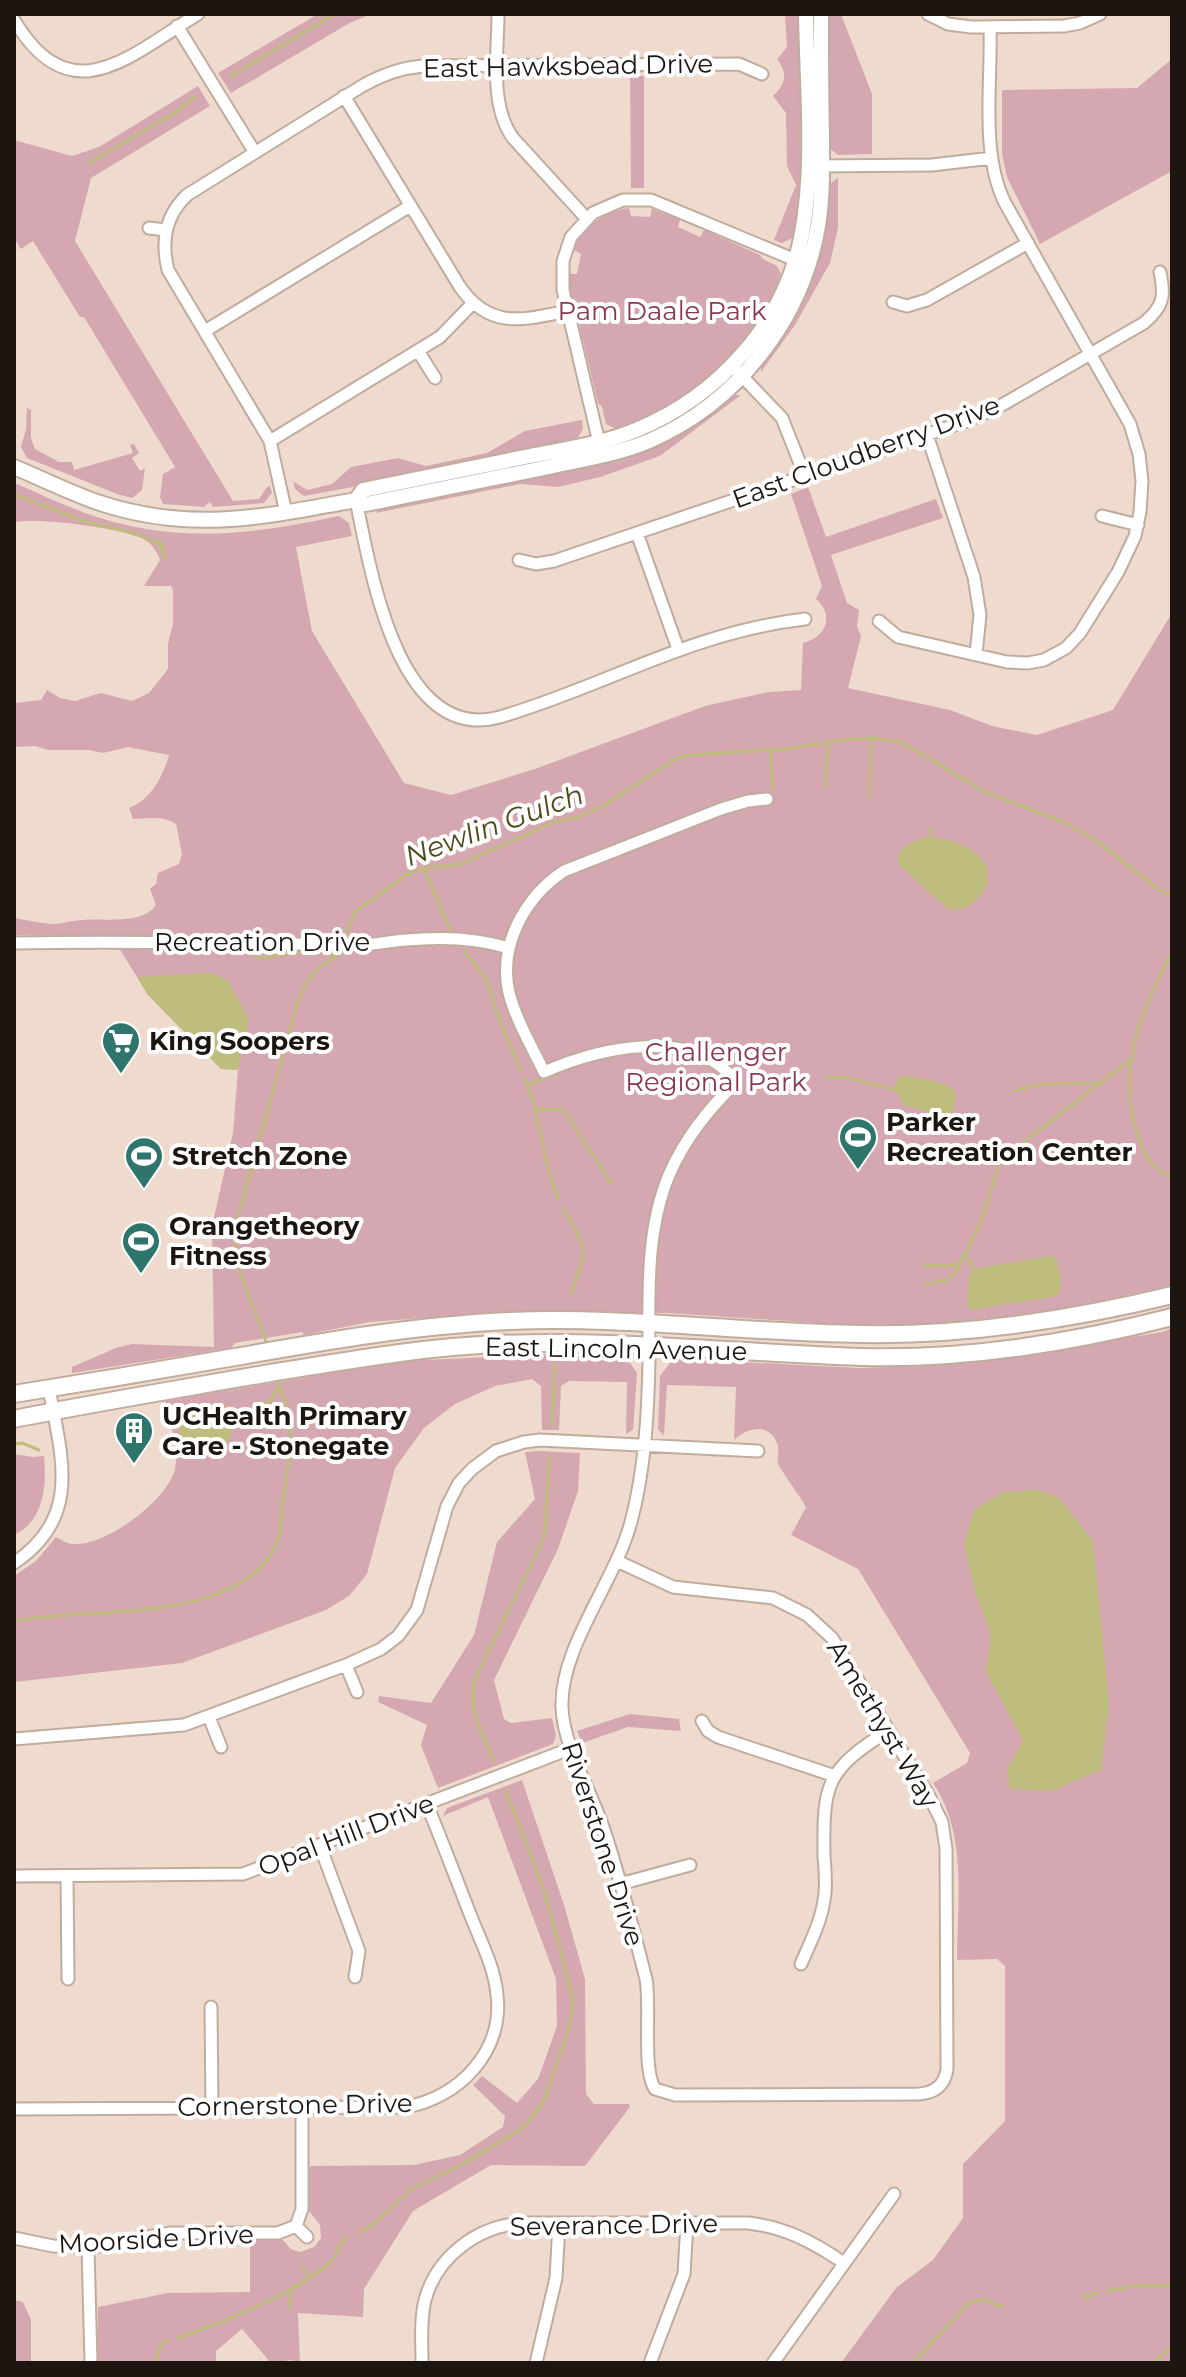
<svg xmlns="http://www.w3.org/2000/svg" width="1186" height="2377" viewBox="0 0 1186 2377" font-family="Montserrat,sans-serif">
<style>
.green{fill:#d5a8b1}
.water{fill:#bebd7d}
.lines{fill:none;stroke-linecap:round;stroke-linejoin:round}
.stream{stroke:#bebd7d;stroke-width:3}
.street-casing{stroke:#c0ac9f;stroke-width:15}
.secondary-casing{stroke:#c0ac9f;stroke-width:18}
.primary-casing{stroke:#c0ac9f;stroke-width:20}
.street{stroke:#fff;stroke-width:11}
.secondary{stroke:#fff;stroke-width:14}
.primary{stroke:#fff;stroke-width:16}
.labels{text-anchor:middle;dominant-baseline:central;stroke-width:8;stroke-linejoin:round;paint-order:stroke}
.street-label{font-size:26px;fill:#1c1510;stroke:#fff}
.park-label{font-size:26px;fill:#89374e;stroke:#fff}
.poi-label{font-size:26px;font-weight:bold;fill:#1c1510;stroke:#fff;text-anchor:start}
.water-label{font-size:28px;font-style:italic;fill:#4c4a1a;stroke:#fff}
</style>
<rect width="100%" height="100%" fill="#efdbcd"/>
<path class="green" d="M318 14H371L348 24 231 93 218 73Z
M785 14H799L801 180 794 237 782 243 774 240 796 185 787 166 786 113 773 96C786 84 788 73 777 59L787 47Z
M827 14H841L872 94V154L838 155 826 145Z
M1172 59V171L1040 244 1007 177 1002 154V90L1137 88Z
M630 76H644V188H631Z
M198 86 210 106 91 178 75 241 233 501 259 499 267 487 270 486 272 493 264 503 213 507 210 502 204 507 163 504 160 497 163 474 175 467 84 317H80L33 241 21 249 14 238V140L72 156 99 147Z
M838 178V228L830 263 795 325 761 372V365L785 331 809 284 828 185Z
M629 208 631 216 650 217 652 209 680 220 678 227 700 237 704 230 760 255 763 259 777 266 781 274 775 289 777 294 748 341 700 389 635 426 631 424 616 429 606 424 602 407 598 403 570 288 569 274H577L581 254 574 250C582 226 604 212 629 208Z
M733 395H741L660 456 600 477 558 487 520 484 376 513 378 508 591 463Z
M27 408 31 410V438L35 449 59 462H72L74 470 133 453 130 445 134 444 139 453 132 458 140 471 145 468 142 490 132 498 117 494 27 458 21 447 26 429Z
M582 420 583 429 576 441 414 472 412 476 304 496 295 489 293 481 307 490 332 484 351 467 398 458 426 466 487 453 525 431Z
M17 484C44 496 70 508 97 517 181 544 254 534 339 516L349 523 352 536 296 547 312 631 404 783 451 795 535 769 705 706 769 692 801 690 803 643C826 638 835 615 816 599L822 586 791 494 808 487 826 537 936 499 943 518 831 555 847 603 859 610 857 626 861 636 848 688 950 710 992 726 1037 735 1113 710 1172 613V1285L1089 1304 1022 1315 926 1324H833L668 1313 505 1312 370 1322 304 1335 302 1332 235 1343 231 1348 72 1373V1367L116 1348 132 1344 214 1347 212 1226 233 1133 238 1070 221 1069 148 995 119 948 351 952 353 938 14 935V918C27 920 38 923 52 924 62 924 73 920 83 920 104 918 143 925 156 905L150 889 156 884 158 873 179 864 182 854 176 824C161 815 149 819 133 819L129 808C151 800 163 776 169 755L128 747 103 753 89 750H48L35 746 14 747V703L41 700 47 690 60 698 75 701 101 693 132 701 149 693 168 669V644L173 624V590L171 586H144L160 560C158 553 152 544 145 540 128 529 33 516 14 523V486Z
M1172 1328V2363H841L896 2288 933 2260 963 2218V2164L1005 2121V1966L997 1959 957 1960C957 1901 968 1835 933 1783L967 1763 970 1753 858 1569 791 1535 806 1507C802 1499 779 1468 778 1463 777 1456 780 1450 777 1443 769 1422 747 1428 734 1440L736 1387 667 1385 664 1436 658 1429 660 1376 672 1360 681 1359 860 1368 948 1365 1032 1354 1162 1332Z
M550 1354 627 1358 637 1373 633 1430 626 1434 627 1382 569 1381 561 1386 559 1430H542L541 1386 532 1379 495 1386 455 1404 424 1428 395 1468 367 1574 349 1596 326 1610 182 1663 14 1682V1576L36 1561 56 1537C62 1540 67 1544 73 1544 105 1547 168 1500 175 1469 179 1449 170 1420 165 1401L404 1361Z
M539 1451 580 1453 578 1491 558 1549 494 1680 504 1719 511 1723 552 1718 556 1736 553 1744 438 1788 421 1745 427 1725 378 1702 379 1696 431 1703 474 1635 497 1542 535 1499 525 1452Z
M14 1454 32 1457 44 1456C47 1486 44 1521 14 1535Z
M630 1714 679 1719 681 1731 628 1727 582 1743 577 1731Z
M522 1780 564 1905 585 1979 586 2094 594 2104H629L630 2107 585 2166 491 2165 413 2211 364 2289 363 2317 298 2313 300 2363 291 2360 271 2363 242 2329 216 2351V2363H98V2307L168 2293 250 2292V2240H283L291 2249 300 2252 314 2247 321 2238 320 2225 309 2211 308 2170 311 2166 414 2165 460 2155 503 2127 505 2116 473 2085 482 2076 517 2103 538 2079 557 2026 556 1979 488 1797 443 1816 447 1808Z
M14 2300 23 2302 31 2320V2363H14Z"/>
<path class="water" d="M923 837C943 837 974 845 985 864 988 870 987 877 988 884 979 900 967 912 948 909L898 864V854L906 846Z
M210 973 227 979 249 1019 238 1070 221 1069 148 995 137 977Z
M899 1076C910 1076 951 1082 955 1092 957 1097 954 1107 953 1112L942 1116 903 1105 895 1086Z
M1051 1256 1056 1258C1060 1271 1064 1284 1057 1296L971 1310 967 1304 970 1275 973 1269Z
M224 1406C237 1414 235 1429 228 1441L190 1449 182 1444 178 1426 185 1413Z
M1038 1490 1059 1498 1093 1541 1109 1704 1101 1770 1052 1791 1009 1789 1008 1768 1023 1740 986 1672 991 1633 976 1595 964 1546 974 1510 1003 1492Z"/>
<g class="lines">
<path class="stream" d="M231 76 335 14
M89 163 176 112 195 96
M16 495 83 521 137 534 163 546
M159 540 164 558
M770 750 773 790
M826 786 828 742
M870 798 871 739
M931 827V839
M424 868 450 930
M344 940 355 912 408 874 424 868 461 864 554 822 578 817 603 806 677 758 691 755 785 749 848 739 876 738 903 743 985 792 1063 822 1091 837 1161 891 1172 894
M465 952 487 980 497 1014 521 1071
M1172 953C1140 1011 1116 1070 1138 1136 1145 1157 1152 1169 1172 1177
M256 958C283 956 308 947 335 955
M826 1077 848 1078 900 1091
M524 1078C542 1117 541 1159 558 1199
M527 1085 559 1073
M1015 1091 1040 1084 1102 1083
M538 1109 564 1110 611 1183
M1021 1144 1129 1061
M563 1209C590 1251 586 1249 571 1294
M965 1253 974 1270
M924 1265 948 1266 960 1263 980 1224 1003 1153 1017 1146
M925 1284C944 1282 952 1281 960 1264
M267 1345C255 1304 230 1268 236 1224L298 1001C308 977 318 965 341 953L342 947
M263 1404 270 1402 278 1387
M552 1424 555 1364
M14 1444 22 1443 39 1450
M14 1621C86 1606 252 1627 279 1536 282 1525 282 1511 283 1500 286 1474 293 1446 290 1420 288 1407 281 1393 277 1379
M494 1761C482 1734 466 1706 476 1677L542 1542 545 1530 549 1457
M360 2232 374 2224 411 2189 463 2164 518 2131 529 2121 544 2101 570 2025 573 2001 563 1960 544 1890 506 1791
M302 2266 309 2276
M1107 2291 1140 2285 1172 2286
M1084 2298 1098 2293
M289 2308 292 2288
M177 2338C222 2323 293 2294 330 2263 338 2256 337 2244 347 2238
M155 2363 161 2345 168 2340
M913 2363 968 2304 982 2299 1003 2307
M1153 2363 1172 2346"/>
<g class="street-casing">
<path id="street" d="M498 14C498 53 489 105 513 138L586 218
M928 14 948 24 971 27 1064 26 1080 23 1100 14
M14 20C71 115 129 56 198 14
M177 26 254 151
M344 96 460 287C490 330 523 320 568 311
M816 166 932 165 992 158
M149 228 166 230
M893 302 907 306 927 300 1028 243
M205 331 410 206
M418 351 435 378
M738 372 782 418 805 476
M927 435 974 577 980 615 976 654
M270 441 440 337 473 303
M600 447 563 290V261L571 237 593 213 623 200H651L800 262
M356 500C370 567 397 745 500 717 605 686 692 632 805 619
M286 513 270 441 168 270C161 241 165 216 187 195L362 86C381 75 400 68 423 66L739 64 762 74
M1102 516 1138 525
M637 533 678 649
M519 560 536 564 554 561 967 421 1002 405 1144 323C1164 306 1165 296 1160 272
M879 621 898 637 1007 662 1028 663 1044 660 1066 648 1080 633 1118 572 1135 536 1140 512 1142 481 1139 454 1130 424 1005 203C980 153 992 82 990 27
M14 943C129 941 243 943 357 945 374 945 390 941 406 940 440 937 477 938 509 948
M617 1561 673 1587 773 1598 807 1615 832 1638 929 1796 942 1822 946 1849 947 2069C945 2085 935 2093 919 2094L675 2095 655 2089C642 2071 651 2006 646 1979 633 1928 620 1877 603 1827 591 1791 563 1746 562 1707 560 1647 615 1582 631 1522 645 1469 648 1414 649 1360 649 1299 645 1232 669 1175 685 1138 708 1110 736 1082 694 1025 599 1048 544 1072 532 1047 516 1020 509 993 498 945 525 897 564 871L721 809 748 801 767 799
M14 1563C83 1517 61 1456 49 1388
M346 1665 357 1692
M209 1717 221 1747
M702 1721 708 1731 718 1737 835 1776
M14 1739 184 1725 346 1665 381 1649 398 1636 417 1610 447 1506 459 1483 472 1469 496 1451 524 1442 540 1440 758 1451
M320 1846 359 1951 355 1977
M14 1876 243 1874 572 1748
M67 1876 68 1979
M620 1884 690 1865
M801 1964C810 1943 821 1922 824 1900 827 1886 825 1871 824 1857 823 1785 825 1770 888 1731
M211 2007 212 2108
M14 2109 406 2107C459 2098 504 2051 497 1995 495 1969 482 1944 472 1919 457 1881 443 1843 427 1805
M296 2226 302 2209V2108
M296 2226 307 2237
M14 2238 53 2246 93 2247 171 2233H278L296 2226
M88 2247 91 2363
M422 2363C422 2343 420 2320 425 2300 437 2256 478 2226 522 2223H748C785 2227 813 2242 844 2263
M536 2363 556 2278 559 2223
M650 2363 684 2274 687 2223
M773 2363 894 2194"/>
</g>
<g class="secondary-casing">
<path id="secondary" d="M14 467C43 479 70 493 100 503 191 533 264 517 356 500L366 504C425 492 485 480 544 468 579 460 616 455 649 441 737 403 802 320 818 226 823 196 822 165 822 135 821 95 821 54 821 14
M356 500 363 490C419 479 474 467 530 456 565 449 603 444 636 430 719 396 786 322 802 233 815 164 807 85 806 14"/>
</g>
<g class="primary-casing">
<path id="primary" d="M14 1394C88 1382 161 1370 235 1357 326 1341 417 1325 510 1321 627 1316 744 1333 861 1334 966 1336 1070 1320 1172 1295
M14 1419C99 1402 185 1388 270 1373 346 1361 422 1347 498 1344 619 1339 740 1353 861 1357 965 1360 1071 1343 1172 1317"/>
</g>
<use href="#street" class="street"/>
<use href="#secondary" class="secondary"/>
<use href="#primary" class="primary"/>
</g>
<defs>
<g id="supermarket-pin" transform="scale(2)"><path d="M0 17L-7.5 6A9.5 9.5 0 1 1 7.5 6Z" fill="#2e756c" stroke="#fff"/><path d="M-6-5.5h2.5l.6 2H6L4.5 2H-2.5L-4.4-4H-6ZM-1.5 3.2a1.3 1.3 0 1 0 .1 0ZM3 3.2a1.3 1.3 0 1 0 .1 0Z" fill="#fff"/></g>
<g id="stadium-pin" transform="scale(2)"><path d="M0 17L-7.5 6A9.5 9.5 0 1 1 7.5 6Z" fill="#2e756c" stroke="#fff"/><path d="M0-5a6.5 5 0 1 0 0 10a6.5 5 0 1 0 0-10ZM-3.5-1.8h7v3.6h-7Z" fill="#fff"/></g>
<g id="building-pin" transform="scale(2)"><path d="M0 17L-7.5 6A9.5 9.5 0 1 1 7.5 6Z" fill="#2e756c" stroke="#fff"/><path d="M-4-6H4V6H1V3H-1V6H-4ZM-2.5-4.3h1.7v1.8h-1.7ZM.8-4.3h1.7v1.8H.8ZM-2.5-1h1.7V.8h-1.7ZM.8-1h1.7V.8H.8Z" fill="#fff"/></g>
</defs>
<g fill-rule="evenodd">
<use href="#supermarket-pin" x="121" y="1041"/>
<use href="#stadium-pin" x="858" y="1137"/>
<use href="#stadium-pin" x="144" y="1156"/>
<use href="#stadium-pin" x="141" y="1241"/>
<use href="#building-pin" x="134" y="1431"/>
</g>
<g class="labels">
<g class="street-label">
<text transform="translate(568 66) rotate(-1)">East Hawksbead Drive</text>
<text transform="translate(866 452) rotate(-20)">East Cloudberry Drive</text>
<text x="262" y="942">Recreation Drive</text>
<text transform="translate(616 1349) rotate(1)">East Lincoln Avenue</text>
<text transform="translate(883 1724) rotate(59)">Amethyst Way</text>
<text transform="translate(346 1835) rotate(-21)">Opal Hill Drive</text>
<text transform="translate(603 1844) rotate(72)">Riverstone Drive</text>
<text transform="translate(295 2105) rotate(-1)">Cornerstone Drive</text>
<text transform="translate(614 2225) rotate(-1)">Severance Drive</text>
<text transform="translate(156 2239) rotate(-3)">Moorside Drive</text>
</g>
<g class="park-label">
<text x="662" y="311">Pam Daale Park</text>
<text x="716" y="1052">Challenger<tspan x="716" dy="30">Regional Park</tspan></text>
</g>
<g class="poi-label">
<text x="149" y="1041">King Soopers</text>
<text x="886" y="1122">Parker<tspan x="886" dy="30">Recreation Center</tspan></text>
<text x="172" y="1156">Stretch Zone</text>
<text x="169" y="1226">Orangetheory<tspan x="169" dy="30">Fitness</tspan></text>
<text x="162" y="1416">UCHealth Primary<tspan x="162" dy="30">Care - Stonegate</tspan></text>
</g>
<g class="water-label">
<text transform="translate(494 825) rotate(-20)">Newlin Gulch</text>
</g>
</g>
<rect width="1186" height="2377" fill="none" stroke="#1c1510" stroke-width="32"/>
</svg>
